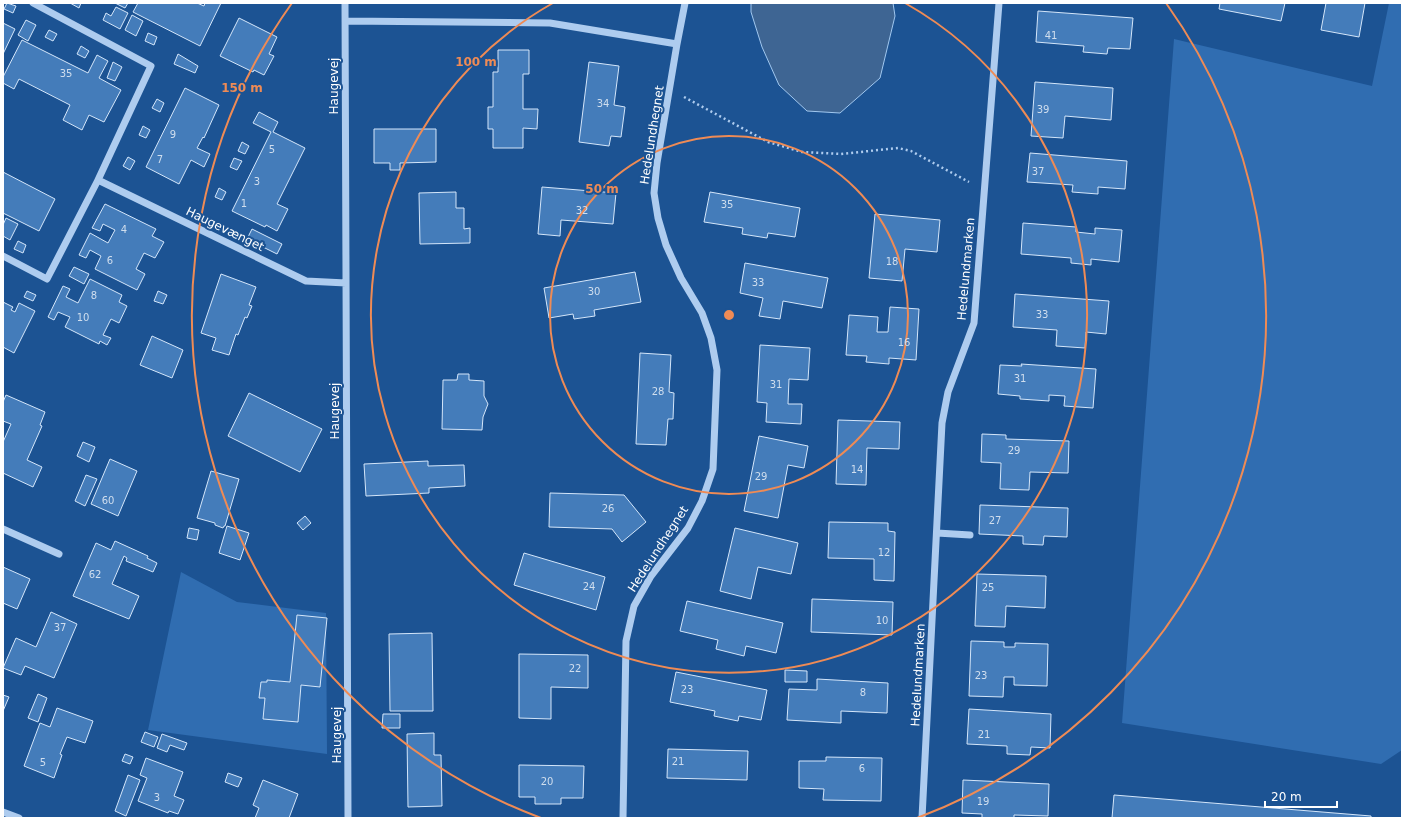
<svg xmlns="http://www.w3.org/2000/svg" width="1405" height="821" viewBox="0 0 1405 821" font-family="'DejaVu Sans',sans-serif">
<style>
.green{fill:#306db1}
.water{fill:#3e6593;stroke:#a1c8f0}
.building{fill:#447cba;stroke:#d4e6fa}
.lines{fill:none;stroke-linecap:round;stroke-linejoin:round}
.path{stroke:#aeccef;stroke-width:2.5;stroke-dasharray:2 3;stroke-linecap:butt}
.minor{stroke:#aeccef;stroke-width:7}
.ring{fill:none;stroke:#ef8b55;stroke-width:2}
.labels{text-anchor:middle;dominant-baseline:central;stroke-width:4;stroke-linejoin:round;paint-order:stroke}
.number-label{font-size:10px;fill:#d0deee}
.street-label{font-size:12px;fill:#fff;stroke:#1c5393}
.centre{fill:#ef8b55;stroke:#1c5393;stroke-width:2}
.ring-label{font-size:12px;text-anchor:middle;font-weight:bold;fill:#ef8b55;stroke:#1c5393;stroke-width:4;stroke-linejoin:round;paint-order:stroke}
</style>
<rect width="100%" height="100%" fill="#1c5393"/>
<path class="green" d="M1389 3H1402V750L1381 764 1122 723 1174 39 1372 86Z
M181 572 237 602 326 613 327 754 148 730Z"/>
<path class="water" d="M751 3H893L895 16 880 78 840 113 807 111 779 85 762 47 751 12Z"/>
<path class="building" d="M7 3 16 6 13 13 4 9Z
M70 3H81L79 8Z
M115 3H128L125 8Z
M138 3H197L204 6 205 3H221L200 46 133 12Z
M1220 3H1285L1281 21 1219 9Z
M1326 3H1365L1359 37 1321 30Z
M116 7 128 13 120 29 103 20 106 13 111 16Z
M1038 11 1133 18 1130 49 1108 48 1107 54 1083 52 1084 46 1036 42Z
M132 15 143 21 136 36 125 30Z
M239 18 277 37 269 54 274 56 264 75 254 70 253 72 220 56Z
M26 20 36 25 28 41 18 35Z
M3 23 15 29 3 54Z
M49 30 57 34 53 41 45 37Z
M148 33 157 37 154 45 145 41Z
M22 40 88 73 97 55 108 61 99 78 121 90 104 122 89 115 82 130 63 120 70 105 19 79 14 89 3 83V77Z
M81 46 89 51 85 58 77 54Z
M498 50H529V74H523V109H538L537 129 523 128V148H493V129H488V107H493V72H498Z
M178 54 198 66 195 73 174 64Z
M113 62 122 67 115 81 107 78Z
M589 62 619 66 614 105 625 107 621 137 611 136 609 146 579 142Z
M1035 82 1113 88 1111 120 1065 116 1063 138 1031 136Z
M185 88 219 105 204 138 203 137 197 148 210 154 204 167 191 160 179 184 146 167Z
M157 99 164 103 160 112 152 108Z
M259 112 278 122 273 132 305 148 277 204 288 209 277 231 266 225 265 227 232 211 271 132 253 123Z
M143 126 150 130 146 138 139 135Z
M374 129H436V162L400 163V170H390V163H374Z
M242 142 249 146 245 154 238 151Z
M1030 153 1127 161 1125 189 1098 187V194L1072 192 1073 185 1027 182Z
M128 157 135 161 130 170 123 166Z
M234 158 242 161 237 170 230 167Z
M3 172 55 199 39 231 3 213Z
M542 187 616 193 613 224 561 220 560 236 538 234Z
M219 188 226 192 222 200 215 197Z
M456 192V208H464V229L470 228V243L420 244 419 193Z
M710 192 800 208 795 237 768 233 767 238 742 234 743 228 704 222Z
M105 204 156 229 152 236 164 242 155 258 144 253 136 269 145 274 137 290 95 269 101 256 90 250 86 258 79 255 90 233 108 243 115 230 103 224 100 231 92 228Z
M875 214 940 220 937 252 905 249 902 281 869 278Z
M6 218 18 224 10 240 3 236V225Z
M1023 223 1076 227V232L1095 234V228L1122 230 1119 262 1091 259V265L1071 263V258L1021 254Z
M252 229 282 244 277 254 247 239Z
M18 241 26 245 23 253 14 249Z
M745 263 828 278 822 308 783 301 780 319 759 316 763 298 740 293Z
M74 267 89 274 84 284 69 276Z
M635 272 641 302 594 310 595 316 574 319 573 314 549 318 544 288Z
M221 274 256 287 249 305 252 306 247 318 245 317 238 335 236 334 229 355 212 350 216 338 201 333Z
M90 279 122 295 119 302 127 306 119 323 111 319 103 335 111 338 107 345 100 341 99 344 65 327 70 317 58 312 54 320 48 317 63 286 70 289 66 297 78 303Z
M27 291 36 295 33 301 24 297Z
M158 291 167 295 163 304 154 301Z
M1015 294 1109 301 1106 334 1086 332 1085 348 1056 346 1057 330 1013 327Z
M3 302 13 307 11 310 15 312 19 303 35 311 14 353 3 347Z
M890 307 919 309 916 360 889 358V364L866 362 867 356 846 355 849 315 878 317 877 332H888Z
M152 336 183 350 172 378 140 365Z
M760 345 810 348 808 380 789 379 788 404H802L801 424 766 422 767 403 757 402Z
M640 353 671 355 669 392 674 393 673 419H668L666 445 636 444Z
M1021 364 1096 369 1093 408 1064 406 1065 396 1049 395V401L1020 399V396L998 394 1000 365 1022 366Z
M458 374H469V380L484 381V396L488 404 483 417 482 430 442 429 443 380H457Z
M249 393 322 429 300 472 228 436Z
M6 395 45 412 40 425 42 426 27 460 42 467 33 487 3 473V442L11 424 3 421V402Z
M838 420 900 422 899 449 867 448 866 485 836 484Z
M982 434 1006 435V439L1069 441 1068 473 1030 472 1029 490 1000 489 1001 463 981 462Z
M759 436 808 446 804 468 788 465 778 518 744 511Z
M83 442 95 447 89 462 77 456Z
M110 459 137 471 118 516 91 504Z
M428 461V466L464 465 465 486 429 488V493L366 496 364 464Z
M211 471 239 479 225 526H224L223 528 215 525V523L197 518Z
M86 475 97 479 85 506 75 501Z
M550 493 624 495 646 522 622 542 612 529 549 527Z
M980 505 1068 508 1067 537 1044 536 1043 545 1023 544V536L979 534Z
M305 516 311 523 303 530 297 523Z
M829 522 888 523V531L895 532 894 581 874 580V559L828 558Z
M227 526 249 533 240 560 219 553Z
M189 528 199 530 197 540 187 538Z
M735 528 798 543 791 574 758 567 751 599 720 591Z
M115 541 148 556 147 558 157 563 153 572 126 561 127 558 124 556 112 584 139 596 129 619 73 596 96 543 111 550Z
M524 553 605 577 596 610 514 585Z
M3 567 30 579 17 609 3 603Z
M977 574 1046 576 1045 608 1006 606 1005 627 975 626Z
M812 599 893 602 892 635 811 632Z
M687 601 783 623 776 653 746 646 744 656 716 649 718 640 680 631Z
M51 612 77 624 54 678 25 666 21 675 3 668 16 638 36 647Z
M297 615 327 618 320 687 301 685 298 722 263 719 265 698H259L261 682H267V680L290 682Z
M432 633 433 711H390L389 634Z
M971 641 1004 642V647H1015V643L1048 644 1047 686 1014 685V677H1004L1003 697 969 696Z
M519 654 588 655V688L551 687V719L519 718Z
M785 670 807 671V682H785Z
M676 672 767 690 761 720 739 716 738 721 714 716 715 711 670 702Z
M817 679 888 683 887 713 841 711V723L787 720 789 689 817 690Z
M38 694 47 698 38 722 28 718Z
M3 695 9 697 3 711Z
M57 708 93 721 85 743 67 737 60 754 62 755 54 778 24 766 40 723 50 727Z
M969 709 1051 714 1050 748 1031 747 1030 755 1007 754V746L967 744Z
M383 714H400V728H382Z
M145 732 158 737 154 747 141 742Z
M434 733V755H441L442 806 408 807 407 734Z
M162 734 187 743 184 750 170 745 167 752 157 748Z
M668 749 748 751 747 780 667 778Z
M125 754 133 757 130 764 122 761Z
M826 757 882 758 881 801 823 800 824 789 799 788V761H826Z
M146 758 183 772 174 796 184 800 178 814 169 811 168 813 138 801 147 778 140 775Z
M519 765 584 766 583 798H561V804H535V797H519Z
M228 773 242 778 238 787 225 782Z
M128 775 140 780 126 816 115 811Z
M263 780 298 794 289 818H255L259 808 253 805Z
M963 780 1049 784 1048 816 1014 815V818H982V814L962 813Z
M1114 795 1371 816V818H1112Z"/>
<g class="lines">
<path class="path" d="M684 97 768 142 802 152 841 154 898 148 911 151 969 182"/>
<path class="minor" d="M33 3 151 66 98 180 306 281 346 283
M345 3 348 818
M345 21 550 23 677 44 657 163 654 193 658 218 666 245 681 278 702 313 711 338 717 370 713 469 702 501 688 528 651 576 634 606 626 641 623 818
M677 44 685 3
M3 256 47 279 98 180
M3 529 59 554
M937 533 970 535
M3 812 19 818
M922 818 942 423 948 392 974 323 999 3"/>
</g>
<g class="ring">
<circle cx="729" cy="315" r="179"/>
<path d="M905 3A358 358 0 1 1 553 3"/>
<path d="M541 818A537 537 0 0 1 292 3M1166 3A537 537 0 0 1 917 818"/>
</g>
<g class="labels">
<g class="number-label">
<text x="1051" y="35">41</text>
<text x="66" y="73">35</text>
<text x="603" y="103">34</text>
<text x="1043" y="109">39</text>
<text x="173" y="134">9</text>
<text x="272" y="149">5</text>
<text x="160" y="159">7</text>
<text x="1038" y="171">37</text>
<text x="257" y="181">3</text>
<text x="244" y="203">1</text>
<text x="727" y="204">35</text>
<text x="582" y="210">32</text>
<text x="124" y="229">4</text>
<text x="110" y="260">6</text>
<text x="892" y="261">18</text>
<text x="758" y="282">33</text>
<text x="594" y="291">30</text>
<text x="94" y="295">8</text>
<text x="1042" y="314">33</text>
<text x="83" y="317">10</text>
<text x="904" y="342">16</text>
<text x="1020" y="378">31</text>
<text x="776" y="384">31</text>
<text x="658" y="391">28</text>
<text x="1014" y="450">29</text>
<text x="857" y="469">14</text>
<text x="761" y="476">29</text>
<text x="108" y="500">60</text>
<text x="608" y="508">26</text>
<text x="995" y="520">27</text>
<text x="884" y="552">12</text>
<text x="95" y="574">62</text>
<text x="589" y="586">24</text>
<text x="988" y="587">25</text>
<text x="882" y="620">10</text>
<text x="60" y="627">37</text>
<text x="575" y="668">22</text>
<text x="981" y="675">23</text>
<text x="687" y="689">23</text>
<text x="863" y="692">8</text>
<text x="984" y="734">21</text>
<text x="678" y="761">21</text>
<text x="43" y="762">5</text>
<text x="862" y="768">6</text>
<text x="547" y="781">20</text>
<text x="157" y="797">3</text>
<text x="983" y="801">19</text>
</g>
<g class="street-label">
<text transform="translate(334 86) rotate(-90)">Haugevej</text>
<text transform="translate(652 135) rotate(-81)">Hedelundhegnet</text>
<text transform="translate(225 229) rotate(26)">Haugevænget</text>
<text transform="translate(966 269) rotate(-85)">Hedelundmarken</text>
<text transform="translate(335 411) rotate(-90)">Haugevej</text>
<text transform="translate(658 549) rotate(-57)">Hedelundhegnet</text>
<text transform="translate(918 675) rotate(-87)">Hedelundmarken</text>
<text transform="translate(337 735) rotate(-90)">Haugevej</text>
</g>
</g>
<circle cx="729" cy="315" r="6" class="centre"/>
<g class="ring-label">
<text x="476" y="66">100 m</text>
<text x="242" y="92">150 m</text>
<text x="602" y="193">50 m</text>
</g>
<rect width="1405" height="821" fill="none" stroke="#ffffff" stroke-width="8"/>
<path d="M1265 801v6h72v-6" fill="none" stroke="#ffffff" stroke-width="2"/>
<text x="1271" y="801" font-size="12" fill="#ffffff" stroke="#1c5393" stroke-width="3" paint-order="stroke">20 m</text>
</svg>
